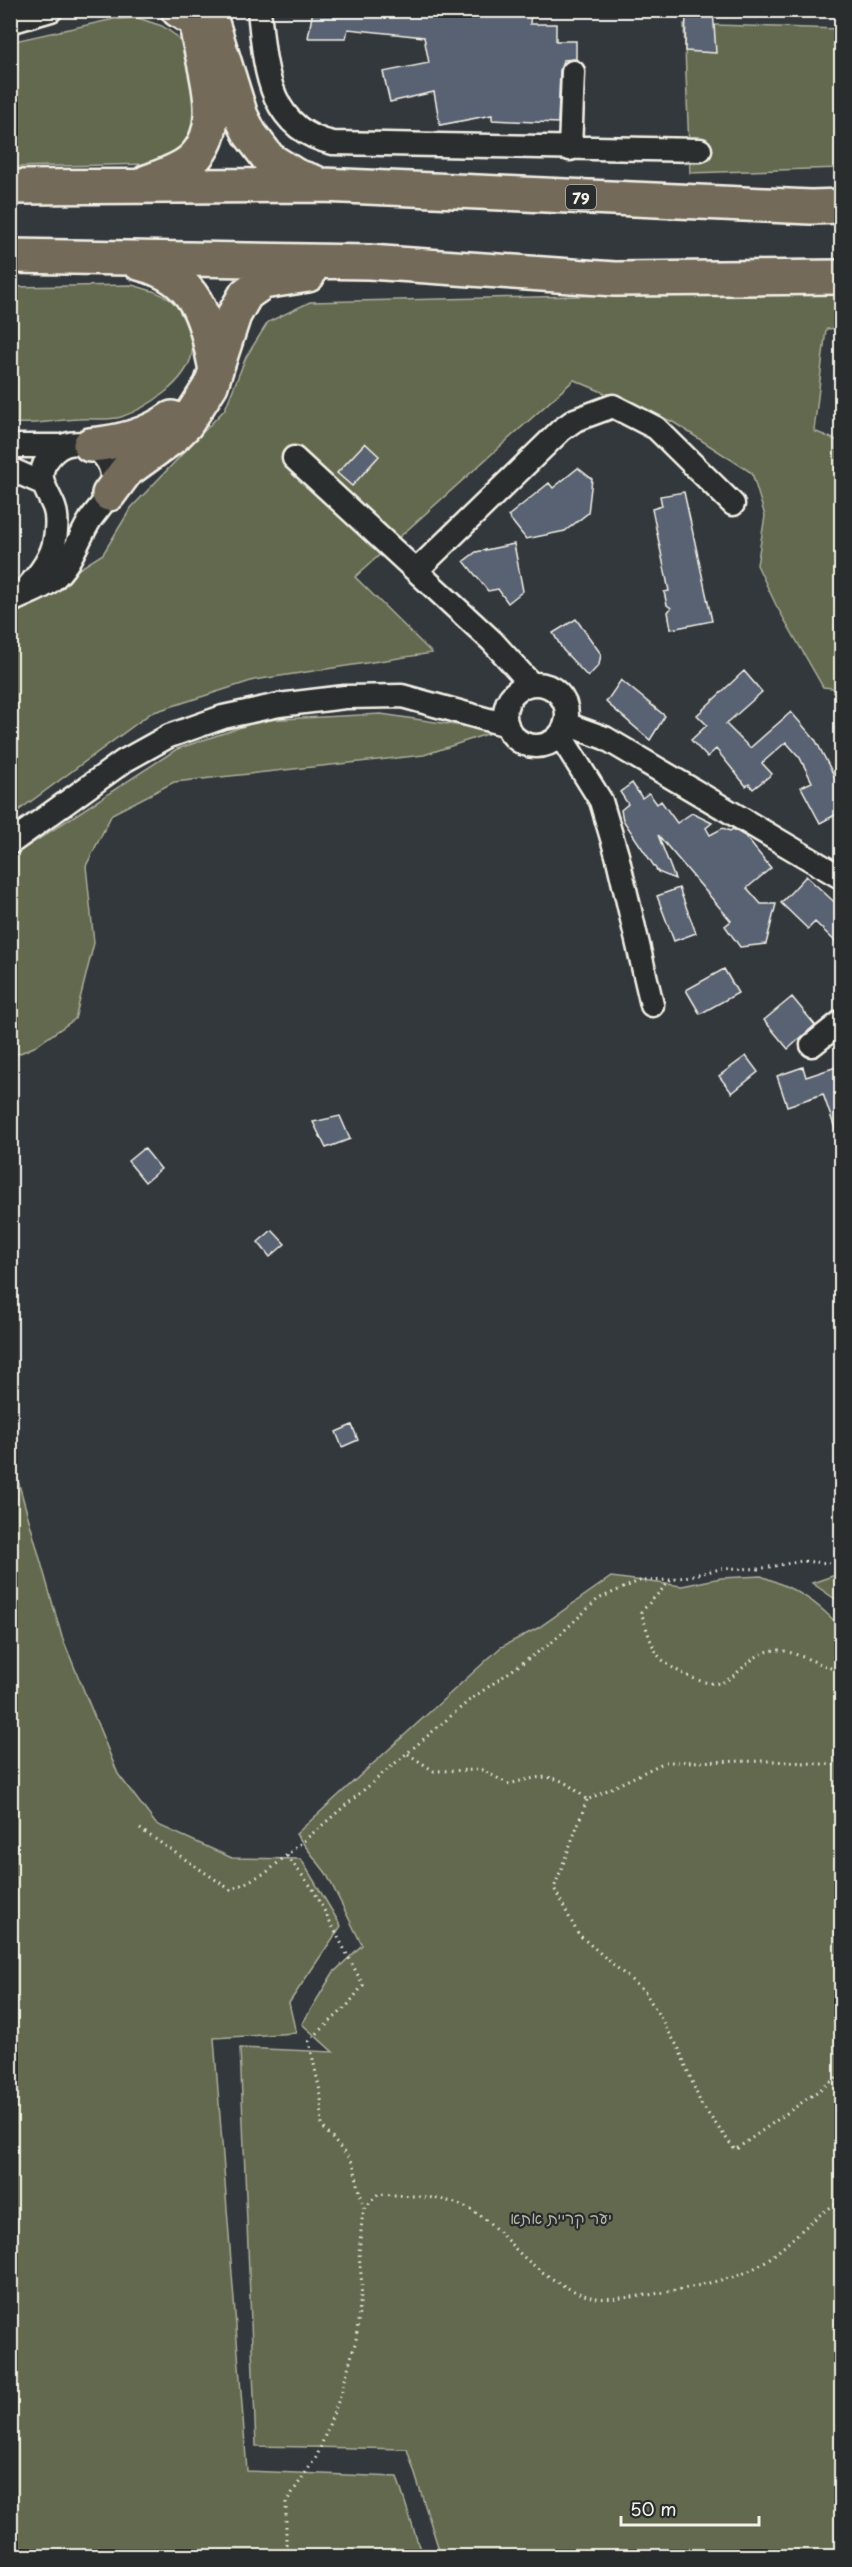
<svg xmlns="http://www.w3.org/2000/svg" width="852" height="2567" viewBox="0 0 852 2567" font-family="'Playpen Sans','Playpen Sans Hebrew',sans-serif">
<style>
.green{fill:#63694f;stroke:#acad9c;stroke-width:1.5}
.building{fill:#596273;stroke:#f4f1e8;stroke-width:1.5}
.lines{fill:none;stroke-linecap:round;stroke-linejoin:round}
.minor-casing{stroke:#f4f1e8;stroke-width:27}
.highway-casing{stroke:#f4f1e8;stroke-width:38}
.path{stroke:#f4f1e8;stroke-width:3;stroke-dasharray:1.5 4.5;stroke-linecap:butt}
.minor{stroke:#2a2d2e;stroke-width:22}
.highway{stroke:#736b5a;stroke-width:33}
.labels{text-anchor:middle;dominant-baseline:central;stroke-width:4.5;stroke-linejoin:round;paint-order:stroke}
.shield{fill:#2a2d2e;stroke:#b7b6b0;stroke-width:1.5}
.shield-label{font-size:15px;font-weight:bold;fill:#f4f1e8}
.park-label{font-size:16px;fill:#b3b4a3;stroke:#2a2d2e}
</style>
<rect width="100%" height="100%" fill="#33383c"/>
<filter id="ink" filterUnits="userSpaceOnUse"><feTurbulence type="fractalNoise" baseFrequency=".0167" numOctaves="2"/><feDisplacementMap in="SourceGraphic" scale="12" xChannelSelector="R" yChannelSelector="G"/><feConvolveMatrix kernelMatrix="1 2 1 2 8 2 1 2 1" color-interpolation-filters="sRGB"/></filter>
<g filter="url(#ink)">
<path class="green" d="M138 18 162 26 175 35 187 51 201 108 192 145 154 164 11 167 10 42 114 19Z
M684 24 839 29 842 33 841 168 690 173Z
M132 285C146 289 162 292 174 303 180 309 184 319 187 327 190 335 193 345 192 354 186 383 147 408 121 417 107 421 93 418 79 419 56 420 34 425 11 423V287Z
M841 290V328L826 329 814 431 841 442V689L823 687 776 605 757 565 765 516 752 473 673 422 574 380 355 577 432 653 254 680 151 713 11 816V608L46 590 103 554 131 508 225 409 246 357 268 322 310 302Z
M381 714 496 731 424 755 174 782 112 814 86 866 94 943 75 1019 34 1047 11 1057V857L177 749 262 720Z
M11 1456 62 1637 118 1774 156 1824 232 1858 301 1859 341 1926 289 2003 296 2033 214 2038 247 2471 397 2477 422 2556H11Z
M841 1573V1603L812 1583Z
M761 1576C796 1589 816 1600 841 1628V2556H441L407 2449 256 2446 240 2048 333 2052 302 2024 333 1973 362 1945 326 1873 296 1834 501 1647 538 1628 611 1577 682 1586 721 1578Z"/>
<path class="building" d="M313 10H531L530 24H556V41H576V59L563 60 560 71 558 123 492 120V115L440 125 434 92 390 102 383 72 429 63 424 37 348 29 346 38H308Z
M686 10H713L716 53 685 51Z
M365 443 379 456 352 486 337 473Z
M578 468 592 479 588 513 565 531 526 539 508 516 549 483 553 488Z
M684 492 712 621 671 629 668 612 671 608 667 605 664 592 669 591 652 509 662 506 660 496Z
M514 544 523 591 508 603 498 589 488 591 464 561 476 552Z
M576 619 601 654 599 665 588 677 563 650 553 633Z
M744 671 762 692 726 724 750 748 791 712 816 741 842 791V810L837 814 820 823 801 787 812 782 800 758 786 742 762 763 772 774 753 789 749 784 746 786 716 749 707 757 691 740 707 725 697 715Z
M621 680 665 716 650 740 606 702Z
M632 783 642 798 649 793 657 804 661 801 677 823 692 813 712 823 706 828 710 835 723 828 730 831 733 829 745 836 771 868 747 888 761 904H776L766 944 740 947 725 926 731 921 658 835 675 879 658 872 623 820 621 810 628 804 620 792Z
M806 876 842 909V948L815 922 808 929 781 903Z
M679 888 696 933 674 941 657 896Z
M724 969 738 993 700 1014 686 990Z
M792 997 815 1025 788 1049 764 1020Z
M746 1056 758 1072 732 1093 719 1076Z
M842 1065V1140H839L823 1094 787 1106 777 1076 803 1067 806 1077Z
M340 1116 350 1139 326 1148 313 1122Z
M144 1148 161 1169 145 1182 128 1161Z
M272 1230 285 1244 270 1257 258 1242Z
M352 1425 358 1440 342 1447 336 1432Z"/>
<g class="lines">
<g class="minor-casing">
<path id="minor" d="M259 10C265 66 267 129 333 143L700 150
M10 22 51 10
M570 149 573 72
M10 446H61
M294 458 492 641 531 684
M10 469 42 483
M417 570 561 430 575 420 613 406 656 428 733 504
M10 602C24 594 39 591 51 581 71 565 77 541 90 520 98 508 111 497 112 481 114 449 74 430 52 454 32 475 46 487 54 507 58 517 56 534 54 544 49 564 33 581 19 597
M505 715a31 31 0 1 1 62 0a31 31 0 1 1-62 0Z
M566 724 605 738 842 878
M560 735 601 801 617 855 652 1005
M10 843 124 761 169 736 223 717 279 705 345 697 402 696 507 725
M812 1045 842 1021"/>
</g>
<g class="highway-casing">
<path id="highway" d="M178 10 194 20
M208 10 241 116 250 134 269 159 296 176 314 182
M147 182C162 176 180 171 192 160 226 129 206 74 198 35
M10 187 322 185 811 207 842 206
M10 256 369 262 615 279 842 277
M139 263C198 278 205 316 216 370
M90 445C120 442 147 436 172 418
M109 494 126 471 173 437 186 424 211 385 234 315 246 294 263 282 308 275"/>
</g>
<path class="path" d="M842 1564 802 1561 758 1569 725 1568 671 1580 641 1612C646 1626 650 1643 658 1655 667 1668 707 1689 723 1682 743 1673 752 1651 777 1650 788 1649 828 1668 842 1672
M408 1754 434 1771 482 1770 509 1784C547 1774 557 1772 587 1800L665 1762 773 1761 838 1765 842 1768
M587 1800 554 1888 578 1934 645 1992 679 2049 701 2104 735 2150 842 2074
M140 1829 231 1890 267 1872 471 1699 551 1643 598 1599 639 1581 671 1580
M287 1856 313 1889 363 1985 347 2006 309 2041 321 2096 322 2126 353 2163 364 2209
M280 2556 286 2545V2502L317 2456 341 2394 356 2340 362 2286 359 2253 362 2220 364 2209 378 2194C406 2196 437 2195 463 2206 492 2218 509 2246 532 2264 548 2277 568 2290 587 2296 614 2306 710 2284 739 2275 780 2261 804 2219 842 2201"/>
<use href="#minor" class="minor"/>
<use href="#highway" class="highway"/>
</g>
</g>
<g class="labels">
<rect class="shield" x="566" y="185" width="30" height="24" rx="4.5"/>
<g class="shield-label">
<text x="581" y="197">79</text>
</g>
<g class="park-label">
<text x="561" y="2217">יער קריית אתא</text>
</g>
</g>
<rect width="852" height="2567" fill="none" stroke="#2a2d2e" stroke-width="36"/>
<rect x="18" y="18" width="816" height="2531" fill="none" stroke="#f4f1e8" stroke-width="2" filter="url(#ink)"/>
<path d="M621 2516v9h138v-9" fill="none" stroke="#f4f1e8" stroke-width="3"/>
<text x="630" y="2516" font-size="18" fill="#f4f1e8" stroke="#2a2d2e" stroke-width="4.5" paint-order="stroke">50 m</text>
</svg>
